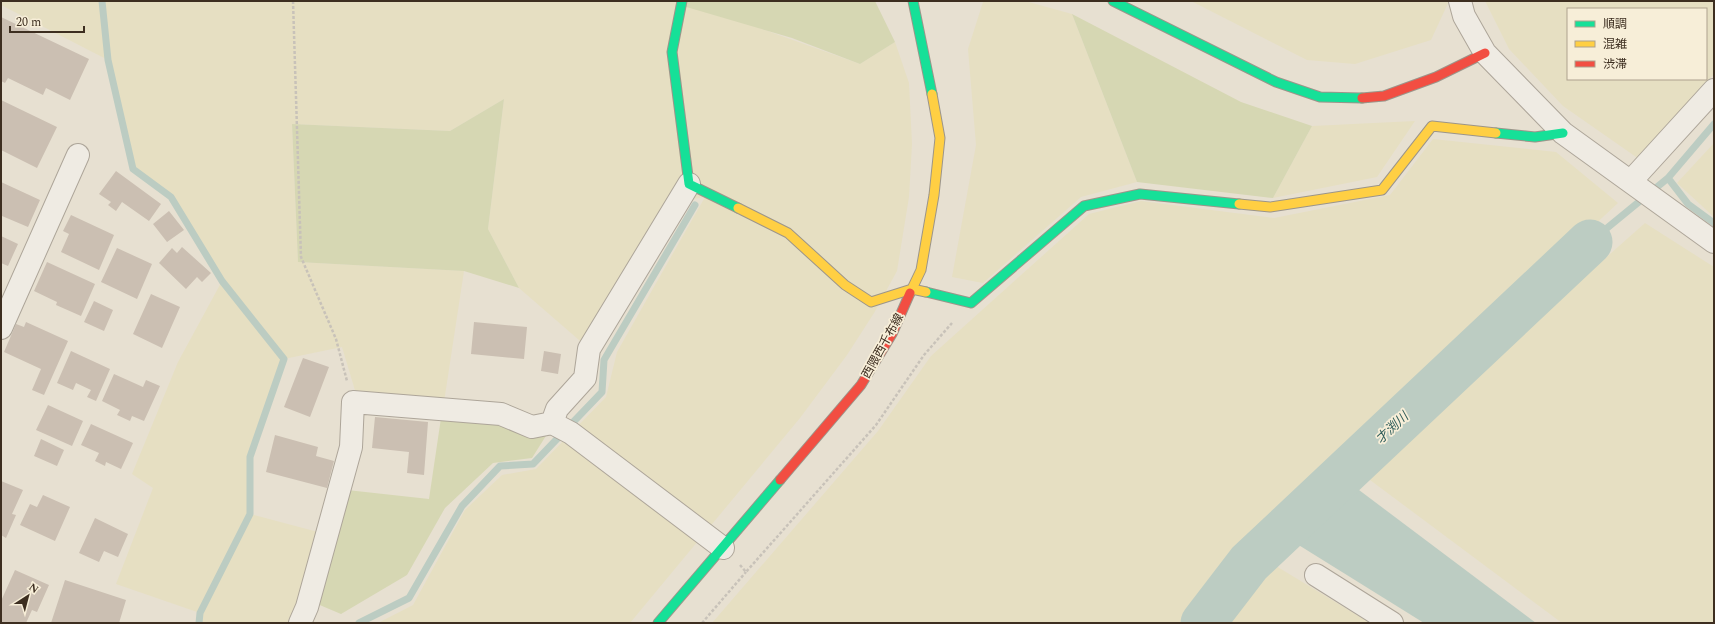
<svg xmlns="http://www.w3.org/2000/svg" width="1715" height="624" viewBox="0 0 1715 624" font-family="Spectral,'Noto Sans JP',serif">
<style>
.farmland{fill:#e6dfc2;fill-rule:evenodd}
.green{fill:#d6d7b3}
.water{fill:#bcccc2}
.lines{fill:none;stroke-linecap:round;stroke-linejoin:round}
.stream{stroke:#bcccc2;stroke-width:7}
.river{stroke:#bcccc2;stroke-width:45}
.building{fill:#cbbfb2}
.street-casing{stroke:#ada599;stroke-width:24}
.fast-casing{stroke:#9c958a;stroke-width:11}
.slow-casing{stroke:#9c958a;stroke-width:11}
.jam-casing{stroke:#9c958a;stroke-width:11}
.path{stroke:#c8c2b9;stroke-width:2.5;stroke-dasharray:3 2;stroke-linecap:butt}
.street{stroke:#efebe3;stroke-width:22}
.fast{stroke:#16e098;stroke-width:9}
.slow{stroke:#ffcf43;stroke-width:9}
.jam{stroke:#f24e42;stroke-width:9}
.labels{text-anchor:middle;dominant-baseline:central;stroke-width:3.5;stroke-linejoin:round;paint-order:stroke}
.street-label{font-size:12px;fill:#3d2e20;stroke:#f7eed8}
.water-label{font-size:13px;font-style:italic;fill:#2f5d5a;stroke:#f7eed8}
</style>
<rect width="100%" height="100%" fill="#e7e0d1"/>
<path class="farmland" d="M1 1H684L860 64 895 42 909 83 912 144 909 197 897 271 874 313 847 355 800 418 630 623H378L413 605 465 510 502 475 536 469 606 397 617 352 705 197 682 201 594 353 519 288 488 229 504 99 450 131 292 124 298 262 464 271 444 402 357 397 342 347 284 359 250 457V514L318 532 293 623H199L200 613 116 584 153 488 132 474 178 362 222 281 171 197 133 169 108 60 1 5Z
M993 1H1025L1072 14 1137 182 1081 197 983 283 952 277 976 145 968 49 983 2Z
M1191 1H1449L1431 40 1355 64 1307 60Z
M1485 1H1714V74L1639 159 1563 106 1509 49ZM1568 9H1706V79H1568Z
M1415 121 1377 177 1273 198 1312 126Z
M1433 139 1556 152 1618 203 1265 532 1192 623H712L878 431 931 356 1089 214 1141 201 1274 218 1390 195Z
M1714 143V217L1677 183Z
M1645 223 1714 267V623H1562L1362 474Z
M1271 563 1370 623H1222Z"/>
<path class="green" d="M684 1H875L895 42 860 64 792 38 683 6Z
M1072 14 1241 102 1312 126 1273 198 1137 182Z
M504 99 488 229 519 288 464 271 298 262 292 124 450 131Z
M441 418 499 423 549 431 532 458 493 463 445 508 407 575 341 614 315 603 347 490 429 499Z"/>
<path class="water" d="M1355 487 1536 623H1424L1297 544Z"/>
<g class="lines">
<path class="stream" d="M102 1 108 60 133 169 171 197 222 281 284 359 250 457V514L200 613 199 623
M1668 178 1688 204 1714 223
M1590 242 1668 178 1714 124
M359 623 409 598 462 506 500 466 533 464 602 392 604 360 695 205"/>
<path class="river" d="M1203 623 1249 563 1590 242"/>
</g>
<path class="building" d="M1 17 89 59 70 100 46 88 43 95 8 78 5 83 1 81Z
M1 100 57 127 37 168 1 150Z
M116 171 161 204 149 221 122 202 116 211 108 205 111 202 99 194Z
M1 182 40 200 28 227 2 216 1 219Z
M169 211 184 230 167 242 153 224Z
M71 215 114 235 99 270 61 252 69 234 63 231Z
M1 236 18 244 8 266 1 263Z
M182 247 211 273 202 282 197 277 186 289 159 263 172 248 177 253Z
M117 248 152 264 137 299 101 282Z
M47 262 95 284 81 316 56 305 57 302 34 291Z
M151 294 180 307 162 348 133 334Z
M94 301 113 310 104 331 84 322Z
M26 322 68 341 44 395 32 390 41 369 4 352 16 324 24 327Z
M474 322 527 327 524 359 471 354Z
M71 351 110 369 96 401 87 397 91 390 76 383 73 390 57 383Z
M544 351 561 354 558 374 541 371Z
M303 358 329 367 310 417 284 407Z
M114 374 143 387 146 380 160 386 144 421 132 416 130 421 117 415 120 410 102 401Z
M48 405 83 421 72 446 36 430Z
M375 417 428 422 424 475 407 473 409 452 372 448Z
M91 424 133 443 121 469 106 462 105 466 95 461 99 453 81 445Z
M275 435 318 447 316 456 334 461 327 488 266 472Z
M41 439 64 450 57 466 34 456Z
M1 481 23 490 12 514 16 515 6 538 1 535Z
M43 495 70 507 55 541 20 525 30 504 37 507Z
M95 518 128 534 118 557 104 551 99 562 79 553Z
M15 570 49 585 37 612 32 610 26 623H1V601Z
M65 580 126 600 119 623H51Z"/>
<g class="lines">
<g class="street-casing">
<path id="street" d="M1460 1 1464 16 1485 53 1563 133 1714 242
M1631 181 1714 90
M1 328 78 155
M552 423 557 409 585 378 589 349 689 184
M1316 575 1392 623
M300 623 307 607 351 447 353 402 501 414 532 427 552 423 571 433 723 548"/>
</g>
<g class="fast-casing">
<path id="fast" d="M682 1 672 52 689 184 738 208
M913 1 932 94
M1113 1 1276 82 1320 97 1362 98
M1496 133 1535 137 1563 133
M926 292 971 303 1084 206 1140 194 1239 204
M658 623 780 480"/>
</g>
<g class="slow-casing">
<path id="slow" d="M1239 204 1270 207 1382 190 1432 126 1496 133
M738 208 788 233 845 285 871 302 912 289 926 292
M910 293 921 270 934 195 940 138 932 94"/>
</g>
<g class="jam-casing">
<path id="jam" d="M1362 98 1384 96 1436 77 1485 53
M780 480 861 385 892 334 910 293"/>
</g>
<path class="path" d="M293 1 301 257 336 339 347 381
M740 565 746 572 876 425 924 355 952 323
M702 623 746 572"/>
<use href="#street" class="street"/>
<use href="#fast" class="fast"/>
<use href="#slow" class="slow"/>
<use href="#jam" class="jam"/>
</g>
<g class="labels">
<g class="street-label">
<text transform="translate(883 346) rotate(-61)">西隈西千布線</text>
</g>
<g class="water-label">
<text transform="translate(1392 428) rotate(-43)">才渕川</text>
</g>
</g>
<rect width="1715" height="624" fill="none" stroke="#3d2e20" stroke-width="4"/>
<rect x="1567" y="8" width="140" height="72" fill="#f7eed8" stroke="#ada18e"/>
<rect x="1575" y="21" width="20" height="6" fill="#16e098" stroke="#ada18e"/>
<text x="1603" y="28" font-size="12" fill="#3d2e20">順調</text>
<rect x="1575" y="41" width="20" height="6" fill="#ffcf43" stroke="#ada18e"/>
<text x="1603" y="48" font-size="12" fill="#3d2e20">混雑</text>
<rect x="1575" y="61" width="20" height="6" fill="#f24e42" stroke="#ada18e"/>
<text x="1603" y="68" font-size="12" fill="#3d2e20">渋滞</text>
<g transform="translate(28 596) rotate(36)" stroke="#f7eed8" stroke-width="3" paint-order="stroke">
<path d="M0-3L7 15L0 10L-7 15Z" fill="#3d2e20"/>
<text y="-6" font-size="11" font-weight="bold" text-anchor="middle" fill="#3d2e20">N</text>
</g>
<path d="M10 26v6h74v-6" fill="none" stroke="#3d2e20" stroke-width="2"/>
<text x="16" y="26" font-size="12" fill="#3d2e20" stroke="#f7eed8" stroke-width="3" paint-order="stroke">20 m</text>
</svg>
